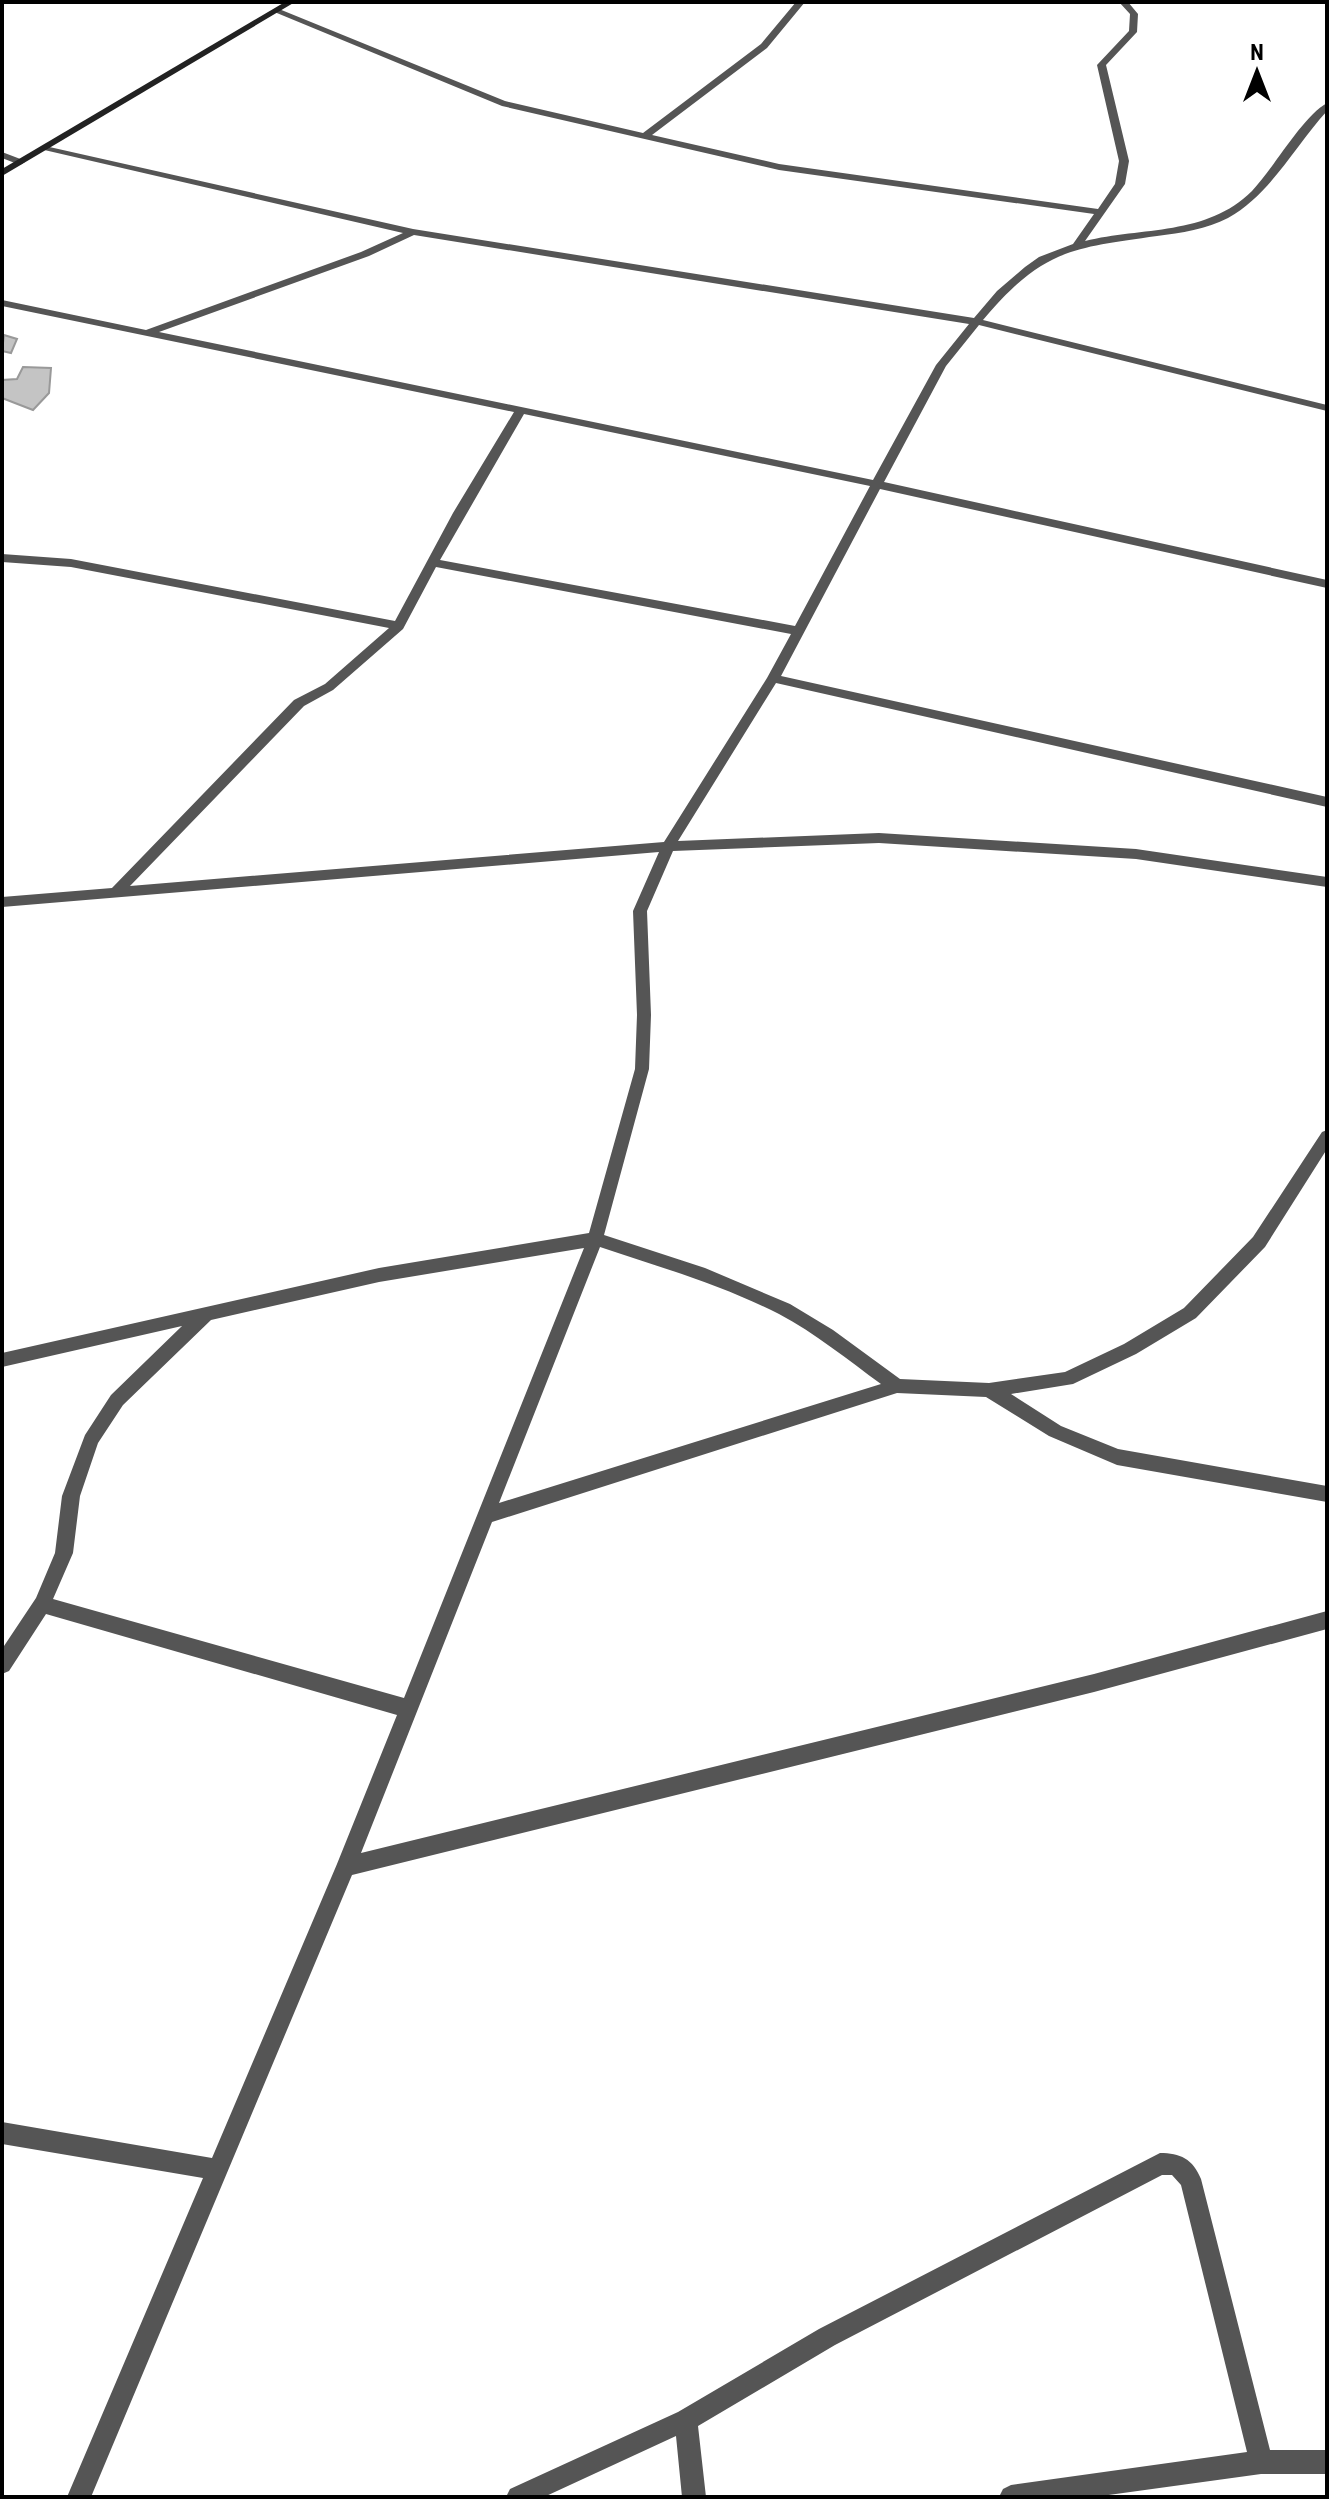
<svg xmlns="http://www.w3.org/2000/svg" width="1329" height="2499" viewBox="0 0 1329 2499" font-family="'Roboto Condensed',sans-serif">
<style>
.building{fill:#c4c4c4;stroke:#999;stroke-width:2}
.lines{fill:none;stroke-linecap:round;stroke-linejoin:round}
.street{fill:#555;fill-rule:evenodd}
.secondary{fill:#222;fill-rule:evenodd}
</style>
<rect width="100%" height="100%" fill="#fff"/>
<path class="building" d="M4 335 17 339 11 353 2 351Z
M23 367 51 368 49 393 33 410 2 398V380L17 379Z"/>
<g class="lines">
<path class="street" d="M796 2H805L767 48 652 135 779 164 1098 209 1115 184 1119 161 1097 65 1129 31 1130 14 1119 2H1128L1138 14 1137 32 1106 65 1129 161 1125 184 1085 241C1142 227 1207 236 1252 191 1274 168 1302 117 1327 103V111C1294 147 1271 194 1228 218 1207 229 1181 233 1157 236 1071 248 1042 250 983 320L1327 405V411L979 325 946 366 884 482 1327 580V588L880 489 781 676 1327 797V807L776 683 678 841 879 833 1136 849 1327 877V887L1136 859 879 843 673 851 647 911 651 1015 649 1069 604 1235 705 1268 790 1304 833 1330 900 1379 989 1383 1065 1372 1124 1344 1184 1308 1253 1237 1322 1132 1327 1130V1149L1265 1247 1196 1318 1136 1354 1073 1384 1011 1394 1061 1426 1118 1449 1327 1486V1502L1117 1465 1049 1436 986 1397 897 1393 492 1522 361 1853 1094 1674 1327 1611V1629L1094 1692 352 1875 91 2497H67L203 2178 2 2144V2122L212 2158 337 1864 397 1715 46 1614 9 1671 2 1674V1649L36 1598 55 1553 62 1496 85 1435 111 1395 182 1326 2 1367V1353L379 1268 589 1233 635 1069 637 1015 633 911 659 852 2 907V897L112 888 294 700 325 684 389 628 71 567 2 562V554L71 559 395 621 453 513 514 412 2 306V300L146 330 361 252 403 233 40 149 45 146 413 229 974 318 997 291 1025 267 1039 257 1073 244 1094 214 779 170 502 106 272 11 279 9 505 101 643 133 761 44ZM414 235 969 324 936 365 873 480 159 332 369 256ZM524 414 870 486 795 626 440 560ZM436 567 791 634 767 678 664 842 130 886 304 706 333 690 403 629ZM600 1247C660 1267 722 1285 779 1314 815 1333 848 1360 881 1384L499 1503ZM584 1248 404 1698 53 1599 73 1553 80 1496 98 1443 123 1405 211 1320 379 1282Z
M2 152 23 160 25 162 20 165 2 158Z
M1160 2153C1180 2153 1193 2159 1201 2179L1270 2450H1327V2474H1261L1094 2497H999L1003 2489 1011 2485 1247 2452 1181 2185 1172 2175H1162L835 2345 698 2426 706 2497H682L676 2436 544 2497H506L510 2489 678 2412 819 2329Z"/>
<path class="secondary" d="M285 2H295L2 176V169Z"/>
</g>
<rect width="1329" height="2499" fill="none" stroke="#000000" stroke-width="8"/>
<g transform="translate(1257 72)" stroke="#ffffff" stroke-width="6" paint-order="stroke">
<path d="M0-6L14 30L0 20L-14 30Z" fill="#000000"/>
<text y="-12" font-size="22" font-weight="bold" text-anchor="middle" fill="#000000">N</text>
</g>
</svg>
